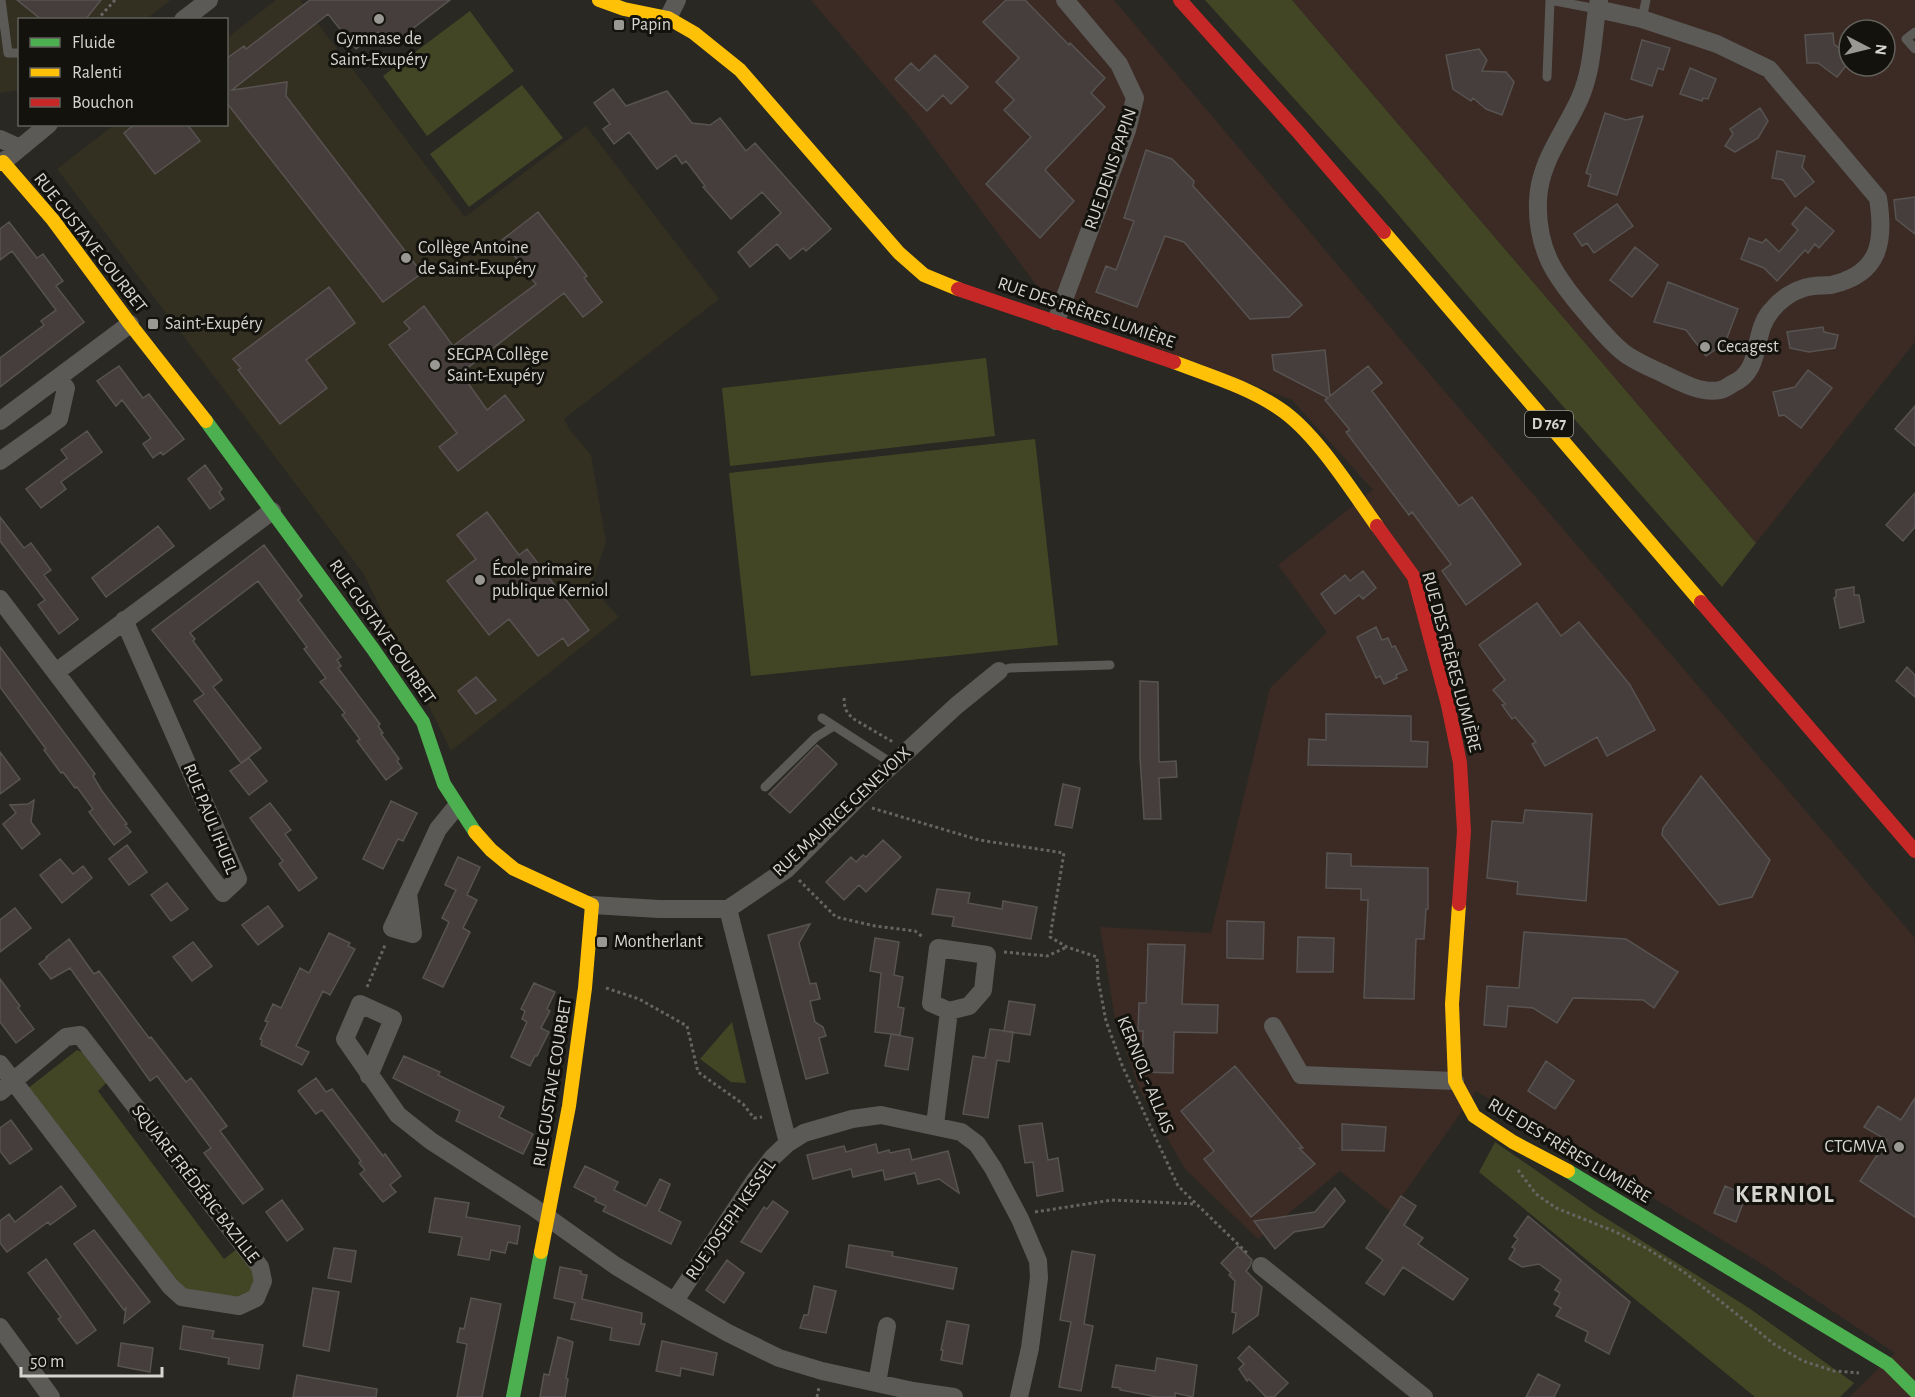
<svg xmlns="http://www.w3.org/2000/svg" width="1915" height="1397" viewBox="0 0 1915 1397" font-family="'Alegreya Sans',sans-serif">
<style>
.industrial{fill:#3b2b24;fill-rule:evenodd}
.built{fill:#333021}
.green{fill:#434625}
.building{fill:#463e3c;stroke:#575351;stroke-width:1.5}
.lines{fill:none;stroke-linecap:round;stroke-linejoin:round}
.path{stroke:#666562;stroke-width:3;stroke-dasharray:3 3;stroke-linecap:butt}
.lane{stroke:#5b5a57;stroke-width:9}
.street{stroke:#5b5a57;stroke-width:18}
.fast{stroke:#4caf50;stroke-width:14}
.slow{stroke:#ffc107;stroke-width:14}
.jam{stroke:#c62828;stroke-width:14}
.poi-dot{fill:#999892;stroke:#13120d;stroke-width:2}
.labels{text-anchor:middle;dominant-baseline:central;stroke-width:6;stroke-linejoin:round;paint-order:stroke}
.shield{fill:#13120d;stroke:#9c9a95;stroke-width:1.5}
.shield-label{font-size:16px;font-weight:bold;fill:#d6d5cf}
.poi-label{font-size:18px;fill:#d6d5cf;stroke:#13120d;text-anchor:start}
.street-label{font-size:18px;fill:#d6d5cf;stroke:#13120d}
.district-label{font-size:24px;font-weight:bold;letter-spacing:1.5px;fill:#d6d5cf;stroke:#13120d}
</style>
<rect width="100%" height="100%" fill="#292822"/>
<path class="industrial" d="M811 0H1114L1434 379 1915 938V1397H1849L1895 1353 1762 1264 1476 1091 1391 1212 1340 1171 1258 1239 1185 1169 1140 1091 1115 1019 1100 927 1211 933 1270 688 1327 632 1278 565 1373 490 1292 400 1155 347 1037 286 915 122Z
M1292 0H1915V342L1756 543ZM1849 30H1885V66H1849Z"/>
<path class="built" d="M0 0H171L146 19 20 20 19 90 0 93Z
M276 0H300L465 217 586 126 719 299 564 419 570 430 591 455 606 542 591 587 619 617 451 751 363 573 57 169 114 125 226 124 227 38Z"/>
<path class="green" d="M1205 0H1292L1756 543 1722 587 1525 363 1383 197Z
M470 11 514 71 427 136 383 76Z
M522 85 563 138 469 207 430 154Z
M986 358 995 436 730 466 722 388Z
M1035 439 1058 645 751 676 729 473Z
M732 1022 746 1083 731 1082 700 1059Z
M77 1050 86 1054 108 1081 98 1091 224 1259 237 1249 255 1275 253 1291 240 1299 187 1293 173 1282 27 1089Z
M1495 1142 1596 1212 1749 1308 1854 1383 1840 1397H1755L1479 1172Z"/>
<path class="building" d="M17 0H101L85 20H42Z
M310 0H450L390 46 378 32 356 49 328 14 232 90 287 82 286 96 422 273 383 302 226 102V59L244 46 246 49Z
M1006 0H1025L1069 45 1070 43 1105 78 1091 93 1105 107 1045 170 1074 201 1040 238 986 184 1031 137 1004 110 1014 100 996 82 1019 58 983 22Z
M1833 33 1834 44 1849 56V62L1837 77 1818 63H1807L1805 35Z
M1642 40 1670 48 1663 70 1658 68 1652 86 1631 79Z
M1479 49 1487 60 1482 71 1506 72 1514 82 1502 115 1486 109 1473 98 1471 101 1453 89 1446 55Z
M935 55 968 87 951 104 943 95 927 111 895 79 911 63 919 71Z
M1690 68 1716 79 1708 99 1703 98 1702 101 1680 94Z
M613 89 626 106 667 91 692 123 710 125 720 118 746 151 755 143 831 229 806 251 803 248 790 259 777 244 750 267 738 252 781 213 762 192 731 219 703 187 705 186 686 161 682 164 676 155 657 169 629 132 614 144 603 129 610 124 594 103Z
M1760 108 1768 121 1758 138 1735 152 1725 146 1733 134 1730 129Z
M1605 113 1626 120 1643 116 1617 195 1588 186 1591 175 1586 173Z
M135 124H187L200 141 155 174 124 133Z
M1146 150 1172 159 1194 181 1193 186 1302 305 1289 317 1250 319 1184 242 1165 236 1137 307 1096 292 1106 266 1116 270 1134 221 1124 218Z
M1777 151 1805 156 1802 167 1814 182 1795 197 1783 180 1772 178Z
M1915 197V234L1896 219 1894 200Z
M1617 204 1633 226 1594 253 1587 243 1582 246 1574 234Z
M1806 207 1834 231 1819 248 1815 244 1808 253 1805 250 1777 281 1764 268 1741 259 1749 238 1762 243 1766 239 1779 252 1798 230 1792 224Z
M538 212 587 276 584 278 602 302 583 317 564 293 461 373 487 410 505 395 524 420 458 471 439 447 457 433 389 345 410 329 404 322 424 306 453 346 536 284 502 240Z
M9 222 37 258 43 254 63 281 56 286 84 322 0 387V358L44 325 41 321 56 310 12 251 0 260V229Z
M1635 247 1658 265 1632 297 1610 280Z
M1668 282 1738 309 1725 343 1706 356 1686 330 1654 322Z
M329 287 355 323 306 360 327 388 280 424 238 370 241 368 233 359Z
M1823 327 1824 332 1838 335 1835 348 1809 352 1790 348 1787 332Z
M1325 350 1330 396 1368 366 1382 383 1372 391 1459 506 1472 497 1521 564 1466 605 1442 571 1451 564 1412 512 1409 515 1346 432 1350 430 1325 400 1328 398 1274 370 1272 355Z
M119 366 143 398 149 394 184 439 163 455 161 452 153 458 143 444 151 438 122 400 116 406 97 381Z
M1808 370 1832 388 1801 428 1784 415 1779 416 1773 392 1795 387Z
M1915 406V446L1895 429Z
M87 431 102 452 61 482 66 489 41 508 26 489 67 458 61 450Z
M205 465 222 489 219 492 224 499 210 509 188 479Z
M1915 493V527L1903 541 1886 525Z
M487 512 519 555 527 549 589 630 568 646 563 638 538 656 509 619 489 635 447 581 476 559 457 535Z
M0 517 24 548 31 543 51 570 44 575 78 619 59 634 38 605 45 600 0 541Z
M158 526 174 546 106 597 92 578Z
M264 545 302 596 298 600 341 657 337 660 341 666 338 668 380 724 378 726 383 733 381 734 399 759 397 761 402 768 386 780 357 741 360 739 342 715 345 713 320 682 326 678 304 649 307 647 258 581 190 633 195 639 193 641 222 680 213 687 261 748 241 763 194 701 204 694 152 630Z
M1363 571 1376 588 1363 599 1359 595 1335 614 1321 594 1345 575 1350 581Z
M1854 587V595H1859L1864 622 1840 628 1834 598 1836 597V590Z
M1537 603 1561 636 1579 622 1630 685 1655 730 1607 756 1597 737 1545 766 1532 744 1536 742 1515 717 1512 719 1502 705 1505 704 1493 690 1505 680 1479 645Z
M1376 627 1382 640 1388 638 1392 647 1395 646 1407 670 1396 675 1397 678 1384 684 1380 676 1376 678 1357 637Z
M0 647 95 774 93 776 102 791 127 824 125 825 131 832 114 845 89 812 93 809 77 787 75 788 63 772 61 773 44 750 46 749 0 687Z
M1907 667 1915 675V697L1896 681Z
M476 677 496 700 476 714 458 691Z
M1140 681 1158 682 1159 762 1176 761 1177 777 1159 778 1161 819H1144L1140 757Z
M1326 714 1411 716V741L1428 742 1427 767 1308 765 1309 739 1326 740Z
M817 745 837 764 790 813 769 794Z
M0 752 20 779 0 794Z
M249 758 267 781 249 795 230 771Z
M1701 776 1770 860 1752 897 1719 905 1662 835 1663 828Z
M1063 784 1080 788 1072 828 1055 825Z
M34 800 31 822 40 834 22 849 3 824 16 813 10 805 28 804Z
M391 801 417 813 403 841 398 839 383 869 363 859Z
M270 803 291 830 285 834 317 878 299 891 279 864 283 861 250 818Z
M1525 810 1592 814 1586 901 1517 894 1518 882 1487 878 1492 821 1523 823Z
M883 840 901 857 866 892 859 885 844 900 826 882 851 857 856 862 863 855 866 857Z
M127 845 147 872 129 885 109 859Z
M1327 853 1351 854V866L1428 868V909H1426L1424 939H1416L1414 999 1364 998 1368 900H1361V889L1326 888Z
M458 857 480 867 467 895 477 900 463 928 470 932 443 987 423 978 449 922 442 918 456 890 445 885Z
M60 859 73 874 83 866 92 878 62 903 40 875Z
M167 883 188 909 171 921 151 895Z
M937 889 970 893 968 903 1002 909 1003 901 1037 907 1031 939 952 926 954 917 932 914Z
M268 906 283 926 258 945 242 925Z
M15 908 31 928 0 952V920Z
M1227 921 1264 922 1263 959 1227 958Z
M810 924 799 943 810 984 816 983 820 999 810 1001 815 1022 823 1027 826 1036 819 1038 828 1073 806 1079 768 935Z
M1524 932 1626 939 1678 972 1654 1008 1643 1000 1573 998 1557 1023 1533 1008 1508 1006 1506 1027 1484 1025 1487 986 1519 988Z
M329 933 350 943 348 946 355 949 330 995 323 991 296 1046 309 1052 302 1065 261 1045 262 1040 260 1039 268 1022 265 1021 273 1004 281 1008 300 968 309 973Z
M1298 937 1334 938 1333 972H1297Z
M875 938 899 942 894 975 903 977 898 1007 904 1008 900 1035 875 1032 881 973 870 971Z
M69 939 94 974 99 971 149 1038 151 1037 186 1082 191 1078 227 1126 220 1131 263 1189 243 1204 204 1153 211 1148 157 1076 150 1081 70 968 51 979 39 964 47 958 46 957Z
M193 942 212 966 192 981 173 957Z
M1148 944 1185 945 1182 1004 1218 1005 1217 1033 1174 1032 1173 1073 1142 1072 1143 1031H1138L1139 1003H1146Z
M0 979 20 1006 18 1008 34 1029 16 1043 0 1022Z
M534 983 555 992 547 1009 550 1011 541 1028 549 1032 537 1056H535L530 1066 511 1057 527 1022 522 1019 525 1011 521 1009Z
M1009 1001 1035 1005 1030 1035 1004 1031Z
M990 1029 1013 1032 1009 1062 997 1060 988 1118 963 1114 973 1056 985 1058Z
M891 1034 913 1038 908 1070 885 1066Z
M404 1056 440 1072 438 1075 504 1107 499 1117 533 1134 523 1154 456 1121 460 1111 393 1078Z
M1546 1061 1574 1081 1555 1109 1528 1091Z
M1235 1066 1303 1148H1299L1315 1164 1251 1217 1204 1159 1214 1151 1181 1111Z
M316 1078 326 1092 332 1089 383 1156 385 1154 401 1176 390 1185 396 1192 383 1202 360 1174 365 1170 359 1163 361 1161 322 1110 316 1114 298 1091Z
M1915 1098V1217L1860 1181 1887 1140 1864 1127 1878 1106 1901 1120Z
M11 1120 32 1149 10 1164 0 1151V1128Z
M1042 1123 1048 1160 1058 1158 1063 1191 1037 1196 1033 1162 1025 1163 1019 1126Z
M1342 1124 1386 1127 1384 1151 1342 1150Z
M876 1144 878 1153 889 1150 890 1153 909 1149 912 1160 948 1151 959 1193 939 1179 918 1184 915 1173 885 1180 883 1170 853 1177 851 1169 813 1179 807 1155 844 1146 846 1152Z
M585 1166 618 1182 614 1190 646 1206 660 1179 670 1184 659 1211 681 1222 671 1244 603 1211 606 1206 595 1201 596 1198 574 1187Z
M61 1186 76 1206 50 1225 48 1222 7 1252 0 1243V1221L9 1214 15 1222Z
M1725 1186 1746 1195 1736 1222 1714 1213Z
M1335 1188 1345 1201 1323 1227 1294 1232 1275 1249 1254 1221 1315 1212Z
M1401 1196 1416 1206 1404 1225 1423 1238 1418 1244 1468 1279 1453 1300 1403 1267 1384 1295 1366 1283 1383 1260 1366 1248Z
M435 1198 469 1203 466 1217 520 1226 517 1244 508 1242 505 1253 491 1250 489 1260 458 1255 462 1237 429 1232Z
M282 1200 303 1229 287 1241 266 1212Z
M773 1201 788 1212 761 1252 741 1242 764 1207 767 1209Z
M1528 1216 1630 1302 1609 1354 1585 1341 1588 1332 1556 1316 1561 1308 1554 1304 1560 1293 1555 1290 1561 1280 1539 1264 1522 1267 1509 1259 1515 1249 1512 1247 1518 1239 1514 1236Z
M94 1230 150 1302 124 1323 126 1308 124 1310 74 1244Z
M849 1245 893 1252 892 1256 957 1268 953 1289 846 1267Z
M1238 1246 1252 1260 1250 1266 1246 1271 1262 1287 1258 1315 1233 1333 1236 1313 1232 1312 1235 1281 1229 1275 1231 1273 1221 1263Z
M334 1248 356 1251 351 1282 328 1278Z
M1072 1251 1095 1255 1084 1324 1093 1326 1081 1391 1059 1387 1071 1322 1060 1320Z
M46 1259 96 1330 77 1344 58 1319 61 1317 28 1273Z
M727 1260 744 1273 724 1303 706 1290Z
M560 1267 581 1271V1274L587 1275 582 1299 642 1313 641 1324H645L639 1345 610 1340 612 1328 571 1319 575 1303 554 1298Z
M814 1286 836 1291 826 1333 800 1328 804 1315H808Z
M313 1288 339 1292 329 1351 303 1346Z
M471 1298 501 1304 482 1397H457L467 1344 457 1342 460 1328 464 1329Z
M947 1321 969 1325 962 1364 941 1360 943 1350H941Z
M183 1326 214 1331 212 1338 263 1345 259 1369 228 1364 229 1358 180 1349Z
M558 1337 573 1342 566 1378 568 1379 565 1397H540L544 1374 549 1375Z
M662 1341 717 1353 713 1375 681 1368 680 1376 656 1371Z
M121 1343 153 1348 150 1372 118 1366Z
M1249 1346 1288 1383 1274 1397H1266L1249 1379 1247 1381 1239 1369 1244 1364 1238 1358Z
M1157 1358 1197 1365 1193 1397 1175 1393V1397H1158L1120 1390V1388L1112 1387 1116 1365 1155 1371Z
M1538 1374 1560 1385 1554 1397H1526Z
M297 1375 377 1389 376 1397H293Z"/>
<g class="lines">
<path class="path" d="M97 20 115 0
M844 698 845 709 852 718 893 742
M872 808 979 840 1064 853 1050 937 1067 947 1097 957 1098 979 1106 1021 1122 1065 1178 1186 1249 1255
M799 880 836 917 875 926 915 931 924 938
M1004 952 1047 956 1067 947
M367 987 386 943
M606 988 639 999 687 1026 698 1072 743 1104 754 1118 762 1117
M1518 1170 1536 1194 1556 1208 1616 1232 1648 1249 1684 1272 1774 1344 1803 1361 1834 1371 1859 1373
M1035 1212 1112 1200 1195 1204
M817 1397 819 1387"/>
<path class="lane" d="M1 0 8 53H20
M1550 0 1597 9
M1642 19 1646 0
M1915 32 1906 39 1915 49
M1547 77 1550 1
M999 671 1010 668 1110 665
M822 718 893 764
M765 787 816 737 834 726"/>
<path class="street" d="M1597 9 1642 19 1717 44 1769 69 1878 198C1885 242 1880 274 1831 285 1822 286 1812 285 1804 288 1791 292 1779 301 1771 311 1751 334 1764 370 1732 384 1729 386 1724 389 1720 390 1702 394 1680 382 1664 374 1651 368 1636 362 1624 353 1610 342 1599 328 1587 314 1557 279 1536 251 1538 201 1539 162 1565 132 1580 98 1592 71 1593 38 1597 9L1599 0
M668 18 677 0
M183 20 209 0
M0 139 20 148
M3 162 49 124
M1056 321 1127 130 1135 98 1119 64 1065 0
M0 421 130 324
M0 461 59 419 66 388 58 378
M0 599 223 893 238 879 124 620
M56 672 272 511
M408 893 413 934 392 928 438 829 456 807
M592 905 659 909H728
M938 948 987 955 983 990 969 1006 949 1011 931 1003Z
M1273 1026 1301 1075 1455 1081
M0 1064 14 1082 170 1286 182 1297 239 1306 256 1298 263 1281 260 1267 80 1035 66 1037 0 1092
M369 1076 393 1019 360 1004 345 1039 398 1115 431 1141 533 1207 616 1266 702 1318 728 1333 779 1358 822 1371 913 1391 954 1397
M935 1125 949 1011
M788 1143 728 909 787 869 877 779 956 706 999 671
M1261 1266 1424 1397
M673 1300 680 1293 755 1180 773 1157 788 1143 804 1133 852 1119 881 1115 961 1132 977 1144 993 1168 1020 1219 1038 1261 1039 1278 1030 1348 1019 1397
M0 1327 51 1397
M877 1383 887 1326"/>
<path class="fast" d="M206 421 373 649 423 722 444 784 475 832
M1568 1171 1888 1364 1915 1391
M513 1397 541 1252"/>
<path class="slow" d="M599 0 624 9 668 18 694 33 740 70 899 253 924 275 958 289
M0 164 3 162 53 220 130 324 206 421
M1384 232 1701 602
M1174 362C1210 376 1248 387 1280 409 1316 433 1351 490 1377 526
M475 832 491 850 514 869 592 905 585 988 569 1106 541 1252
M1459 904 1452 1004 1455 1081 1474 1116 1513 1142 1568 1171"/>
<path class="jam" d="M1180 0 1299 133 1384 232
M958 289 1174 362
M1377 526 1414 577 1448 705 1460 763 1464 831 1459 904
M1701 602 1915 851"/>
</g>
<g class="poi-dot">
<circle cx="379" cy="19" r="6"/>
<rect x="613" y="19" width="12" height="12" rx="3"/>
<circle cx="406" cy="258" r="6"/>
<rect x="147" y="318" width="12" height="12" rx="3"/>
<circle cx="1705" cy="347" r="6"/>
<circle cx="435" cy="365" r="6"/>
<circle cx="480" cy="580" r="6"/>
<rect x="596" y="936" width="12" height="12" rx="3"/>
<circle cx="1899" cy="1147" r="6"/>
</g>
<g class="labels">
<rect class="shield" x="1525" y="411" width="48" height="26" rx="4.5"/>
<g class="shield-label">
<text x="1549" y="424">D 767</text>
</g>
<g class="poi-label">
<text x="631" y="25">Papin</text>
<text x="379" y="39" text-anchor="middle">Gymnase de<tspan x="379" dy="21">Saint-Exupéry</tspan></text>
<text x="418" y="248">Collège Antoine<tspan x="418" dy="21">de Saint-Exupéry</tspan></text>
<text x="165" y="324">Saint-Exupéry</text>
<text x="1717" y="347">Cecagest</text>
<text x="447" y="355">SEGPA Collège<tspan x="447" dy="21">Saint-Exupéry</tspan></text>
<text x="492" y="570">École primaire<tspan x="492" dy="21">publique Kerniol</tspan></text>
<text x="614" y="942">Montherlant</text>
<text x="1887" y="1147" text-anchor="end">CTGMVA</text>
</g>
<g class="street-label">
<text transform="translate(1111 169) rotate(-71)">RUE DENIS PAPIN</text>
<text transform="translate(90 243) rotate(52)">RUE GUSTAVE COURBET</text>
<text transform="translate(1086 313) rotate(19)">RUE DES FRÈRES LUMIÈRE</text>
<text transform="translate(382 632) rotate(55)">RUE GUSTAVE COURBET</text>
<text transform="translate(1451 662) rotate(75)">RUE DES FRÈRES LUMIÈRE</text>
<text transform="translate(842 812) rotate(-43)">RUE MAURICE GENEVOIX</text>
<text transform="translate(210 819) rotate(68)">RUE PAUL IHUEL</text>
<text transform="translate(1145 1075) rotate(68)">KERNIOL - ALLAIS</text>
<text transform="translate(553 1082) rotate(-81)">RUE GUSTAVE COURBET</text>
<text transform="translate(1569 1151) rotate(31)">RUE DES FRÈRES LUMIÈRE</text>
<text transform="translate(195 1184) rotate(52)">SQUARE FRÉDÉRIC BAZILLE</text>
<text transform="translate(731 1220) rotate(-55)">RUE JOSEPH KESSEL</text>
</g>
<g class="district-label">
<text x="1785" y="1195">KERNIOL</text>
</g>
</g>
<rect x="18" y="18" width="210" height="108" fill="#13120d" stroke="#61605b" stroke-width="1.5"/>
<rect x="30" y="38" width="30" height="9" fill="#4caf50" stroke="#61605b" stroke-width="1.5"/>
<text x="72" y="48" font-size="18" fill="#d6d5cf">Fluide</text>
<rect x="30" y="68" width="30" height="9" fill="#ffc107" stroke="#61605b" stroke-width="1.5"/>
<text x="72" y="78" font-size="18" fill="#d6d5cf">Ralenti</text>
<rect x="30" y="98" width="30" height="9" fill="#c62828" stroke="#61605b" stroke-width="1.5"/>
<text x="72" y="108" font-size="18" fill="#d6d5cf">Bouchon</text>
<g transform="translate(1867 48) rotate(97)"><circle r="28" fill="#13120d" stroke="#61605b" stroke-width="1.5"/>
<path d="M0-4.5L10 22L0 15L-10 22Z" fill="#999892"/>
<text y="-9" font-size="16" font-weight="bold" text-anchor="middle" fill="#d6d5cf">N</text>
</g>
<path d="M21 1367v9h141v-9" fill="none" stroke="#d6d5cf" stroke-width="3"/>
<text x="30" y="1367" font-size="18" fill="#d6d5cf" stroke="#13120d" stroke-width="4.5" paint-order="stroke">50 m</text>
</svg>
